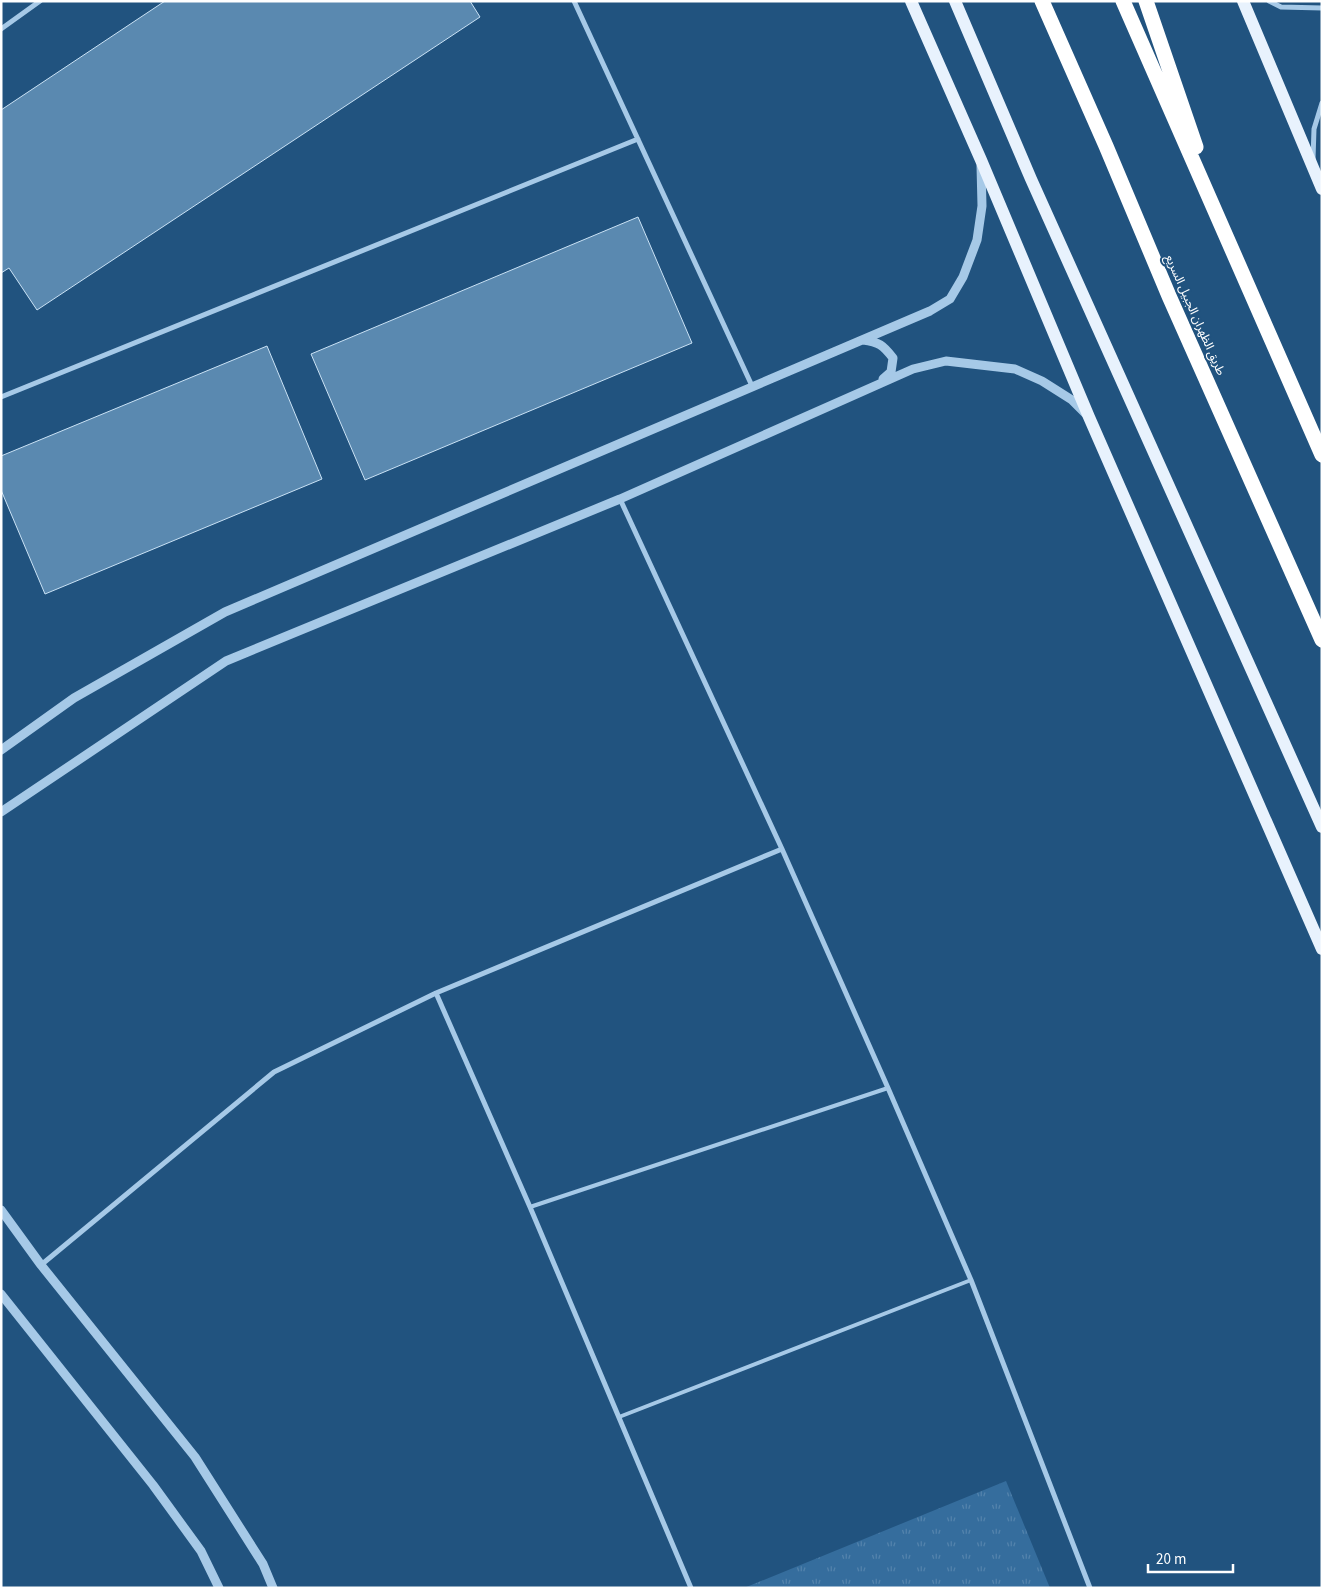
<svg xmlns="http://www.w3.org/2000/svg" width="1323" height="1589" viewBox="0 0 1323 1589" font-family="'Source Sans 3','Noto Sans Arabic',sans-serif">
<style>
.park{fill:url(#park-tufts)}
.building{fill:#5a89b0;stroke:#cae2f5}
.lines{fill:none;stroke-linecap:round;stroke-linejoin:round}
.service{stroke:#a6c9e7;stroke-width:4}
.minor{stroke:#a6c9e7;stroke-width:5}
.tertiary{stroke:#a6c9e7;stroke-width:9}
.primary{stroke:#e8f2fd;stroke-width:12}
.motorway{stroke:#fff;stroke-width:15}
.labels{text-anchor:middle;dominant-baseline:central;stroke-width:4;stroke-linejoin:round;paint-order:stroke}
.street-label{font-size:12px;fill:#fff;stroke:#21537f}
</style>
<defs>
<pattern id="park-tufts" width="24" height="20" patternUnits="userSpaceOnUse" patternTransform="scale(1.25)"><rect width="24" height="20" fill="#356d9d"/><path d="M3 7l-1-3M5 7V3M7 7l1-3M15 17l-1-3M17 17v-4M19 17l1-3" fill="none" stroke="#5383ac"/></pattern>
</defs>
<rect width="100%" height="100%" fill="#21537f"/>
<path class="park" d="M1006 1481 1050 1588H744Z"/>
<path class="building" d="M165 1H470L480 17 37 310 9 268 1 273V110Z
M638 217 692 343 365 480 311 354Z
M267 346 322 479 45 594 1 490V456Z"/>
<g class="lines">
<path class="service" d="M530 1207 888 1088
M619 1417 971 1280"/>
<path class="minor" d="M574 1 753 388
M1269 1 1281 7 1322 8
M1 29 40 1
M1313 159 1314 129 1322 103
M1 397 638 139
M620 499 782 849 888 1088 971 1280 1090 1588
M436 993 530 1207 691 1588
M41 1265 274 1072 436 993 782 849"/>
<path class="tertiary" d="M863 340C879 342 883 345 893 358L891 372 883 379
M1 750 74 698 225 612 930 311 950 299 963 277 977 240 982 206 981 166
M1 812 226 661 620 499 913 369 946 361 1015 369 1042 381 1072 400 1085 413
M1 1210 41 1265 195 1457 263 1564 273 1588
M1 1294 153 1485 201 1551 219 1588"/>
<path class="primary" d="M911 1 981 160 1089 417 1322 949
M955 1 1031 179 1322 827
M1243 1 1322 189"/>
<path class="motorway" d="M1042 1 1106 146 1169 296 1322 640
M1123 1 1322 455
M1146 1 1196 147"/>
</g>
<g class="labels">
<g class="street-label">
<text transform="translate(1195 315) rotate(66)">طريق الظهران الجبيل السريع</text>
</g>
</g>
<rect width="1323" height="1589" fill="none" stroke="#ffffff" stroke-width="5"/>
<path d="M1148 1564v8h85v-8" fill="none" stroke="#ffffff" stroke-width="2.5"/>
<text x="1156" y="1564" font-size="15" fill="#ffffff" stroke="#21537f" stroke-width="4" paint-order="stroke">20 m</text>
</svg>
